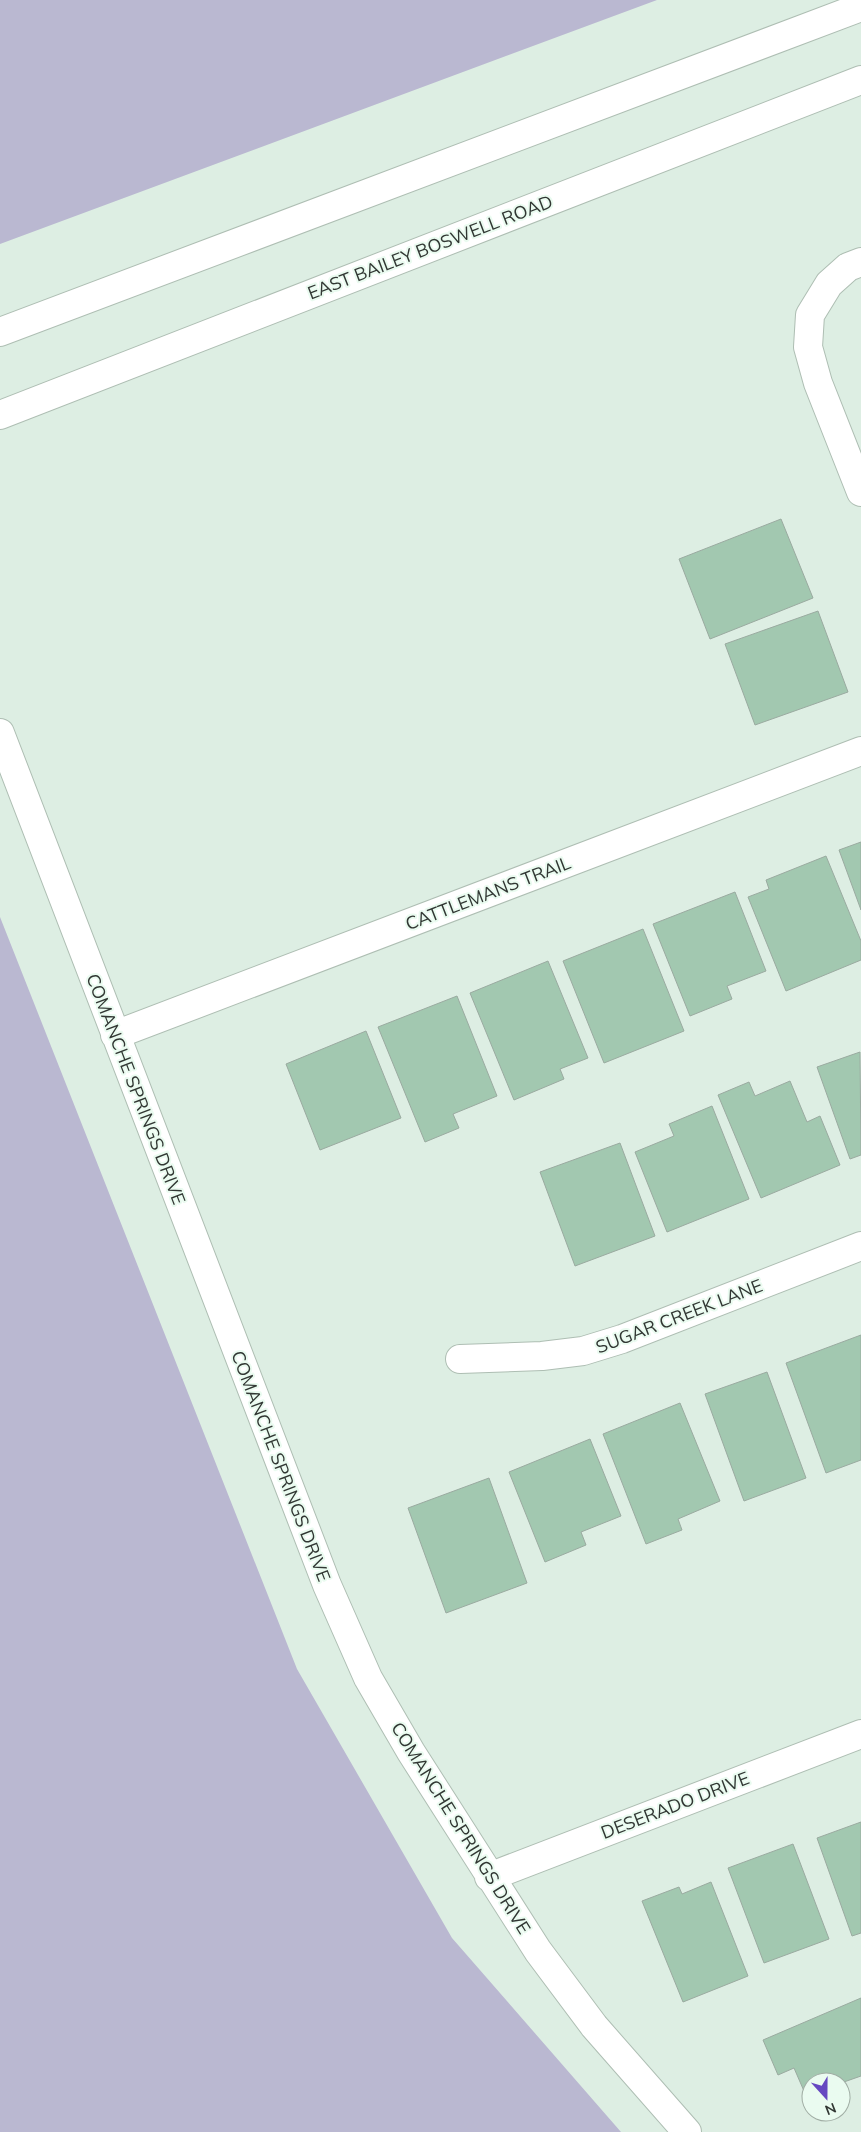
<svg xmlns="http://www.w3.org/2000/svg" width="861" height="2132" viewBox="0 0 861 2132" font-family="Mulish,sans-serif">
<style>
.green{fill:#bab8d1}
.building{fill:#a2c8b0;stroke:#9aaaa0}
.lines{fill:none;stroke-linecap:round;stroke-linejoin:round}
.minor-casing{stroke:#aebeb3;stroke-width:30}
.secondary-casing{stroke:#aebeb3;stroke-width:30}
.minor{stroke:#fff;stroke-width:28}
.secondary{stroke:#fff;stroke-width:28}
.labels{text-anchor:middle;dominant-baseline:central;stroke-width:4;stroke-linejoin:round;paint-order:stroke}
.street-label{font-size:18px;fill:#313733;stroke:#eafbf0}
</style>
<rect width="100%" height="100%" fill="#ddeee3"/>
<path class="green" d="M0 0H657L0 244Z
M0 917 297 1669 452 1938 621 2132H0Z"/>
<path class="building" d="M781 519 813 598 710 639 679 559Z
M818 611 848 692 755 725 725 644Z
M861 842V910L839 850Z
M826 856 861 941V960L786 991 748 897 769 889 766 880Z
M735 892 766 971 727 986 732 999 690 1016 653 924Z
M643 929 684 1031 604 1063 563 961Z
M548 961 588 1058 560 1069 564 1079 514 1100 470 993Z
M457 996 497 1096 453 1114 459 1128 425 1142 378 1027Z
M366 1031 401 1118 320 1150 286 1064Z
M860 1052 861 1155 850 1159 817 1067Z
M790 1081 807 1122 820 1116 840 1165 761 1198 718 1095 749 1082 755 1096Z
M712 1106 749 1199 667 1232 635 1152 674 1136 669 1124Z
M620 1143 655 1236 575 1266 540 1172Z
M861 1335V1460L826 1473 786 1363Z
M767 1372 806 1478 744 1501 705 1394Z
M680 1403 720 1501 678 1519 682 1530 646 1544 603 1434Z
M590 1439 621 1516 581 1532 586 1545 545 1562 509 1472Z
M489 1478 527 1583 446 1613 408 1508Z
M861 1822V1933L852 1936 817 1838Z
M793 1844 829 1939 764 1963 728 1868Z
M711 1882 748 1976 683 2002 642 1901 679 1887 682 1894Z
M861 1998V2076L841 2083 811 2082V2096L807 2098 794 2068 778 2075 763 2040Z"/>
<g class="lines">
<g class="minor-casing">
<path id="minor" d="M861 262 848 267 829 284 810 315 808 347 818 383 861 492
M0 733 327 1585 368 1678 411 1752 538 1951 594 2026 687 2132
M115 1035 861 751
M460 1359 542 1356 583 1351 622 1339 861 1246
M489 1877 861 1734"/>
</g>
<g class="secondary-casing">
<path id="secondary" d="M0 332 861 7
M0 415 861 80"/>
</g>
<use href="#minor" class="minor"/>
<use href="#secondary" class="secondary"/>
</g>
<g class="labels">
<g class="street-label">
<text transform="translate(430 247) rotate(-21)">EAST BAILEY BOSWELL ROAD</text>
<text transform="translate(488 893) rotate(-21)">CATTLEMANS TRAIL</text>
<text transform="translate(136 1089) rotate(69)">COMANCHE SPRINGS DRIVE</text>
<text transform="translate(679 1316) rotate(-21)">SUGAR CREEK LANE</text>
<text transform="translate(281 1466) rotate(69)">COMANCHE SPRINGS DRIVE</text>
<text transform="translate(675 1805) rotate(-21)">DESERADO DRIVE</text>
<text transform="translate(461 1828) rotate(58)">COMANCHE SPRINGS DRIVE</text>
</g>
</g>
<g transform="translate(826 2097) rotate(159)"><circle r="24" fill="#eafbf0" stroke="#a0ada4"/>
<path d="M0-4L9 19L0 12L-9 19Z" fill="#6548c1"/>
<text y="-8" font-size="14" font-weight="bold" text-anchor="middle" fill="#313733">N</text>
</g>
</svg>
